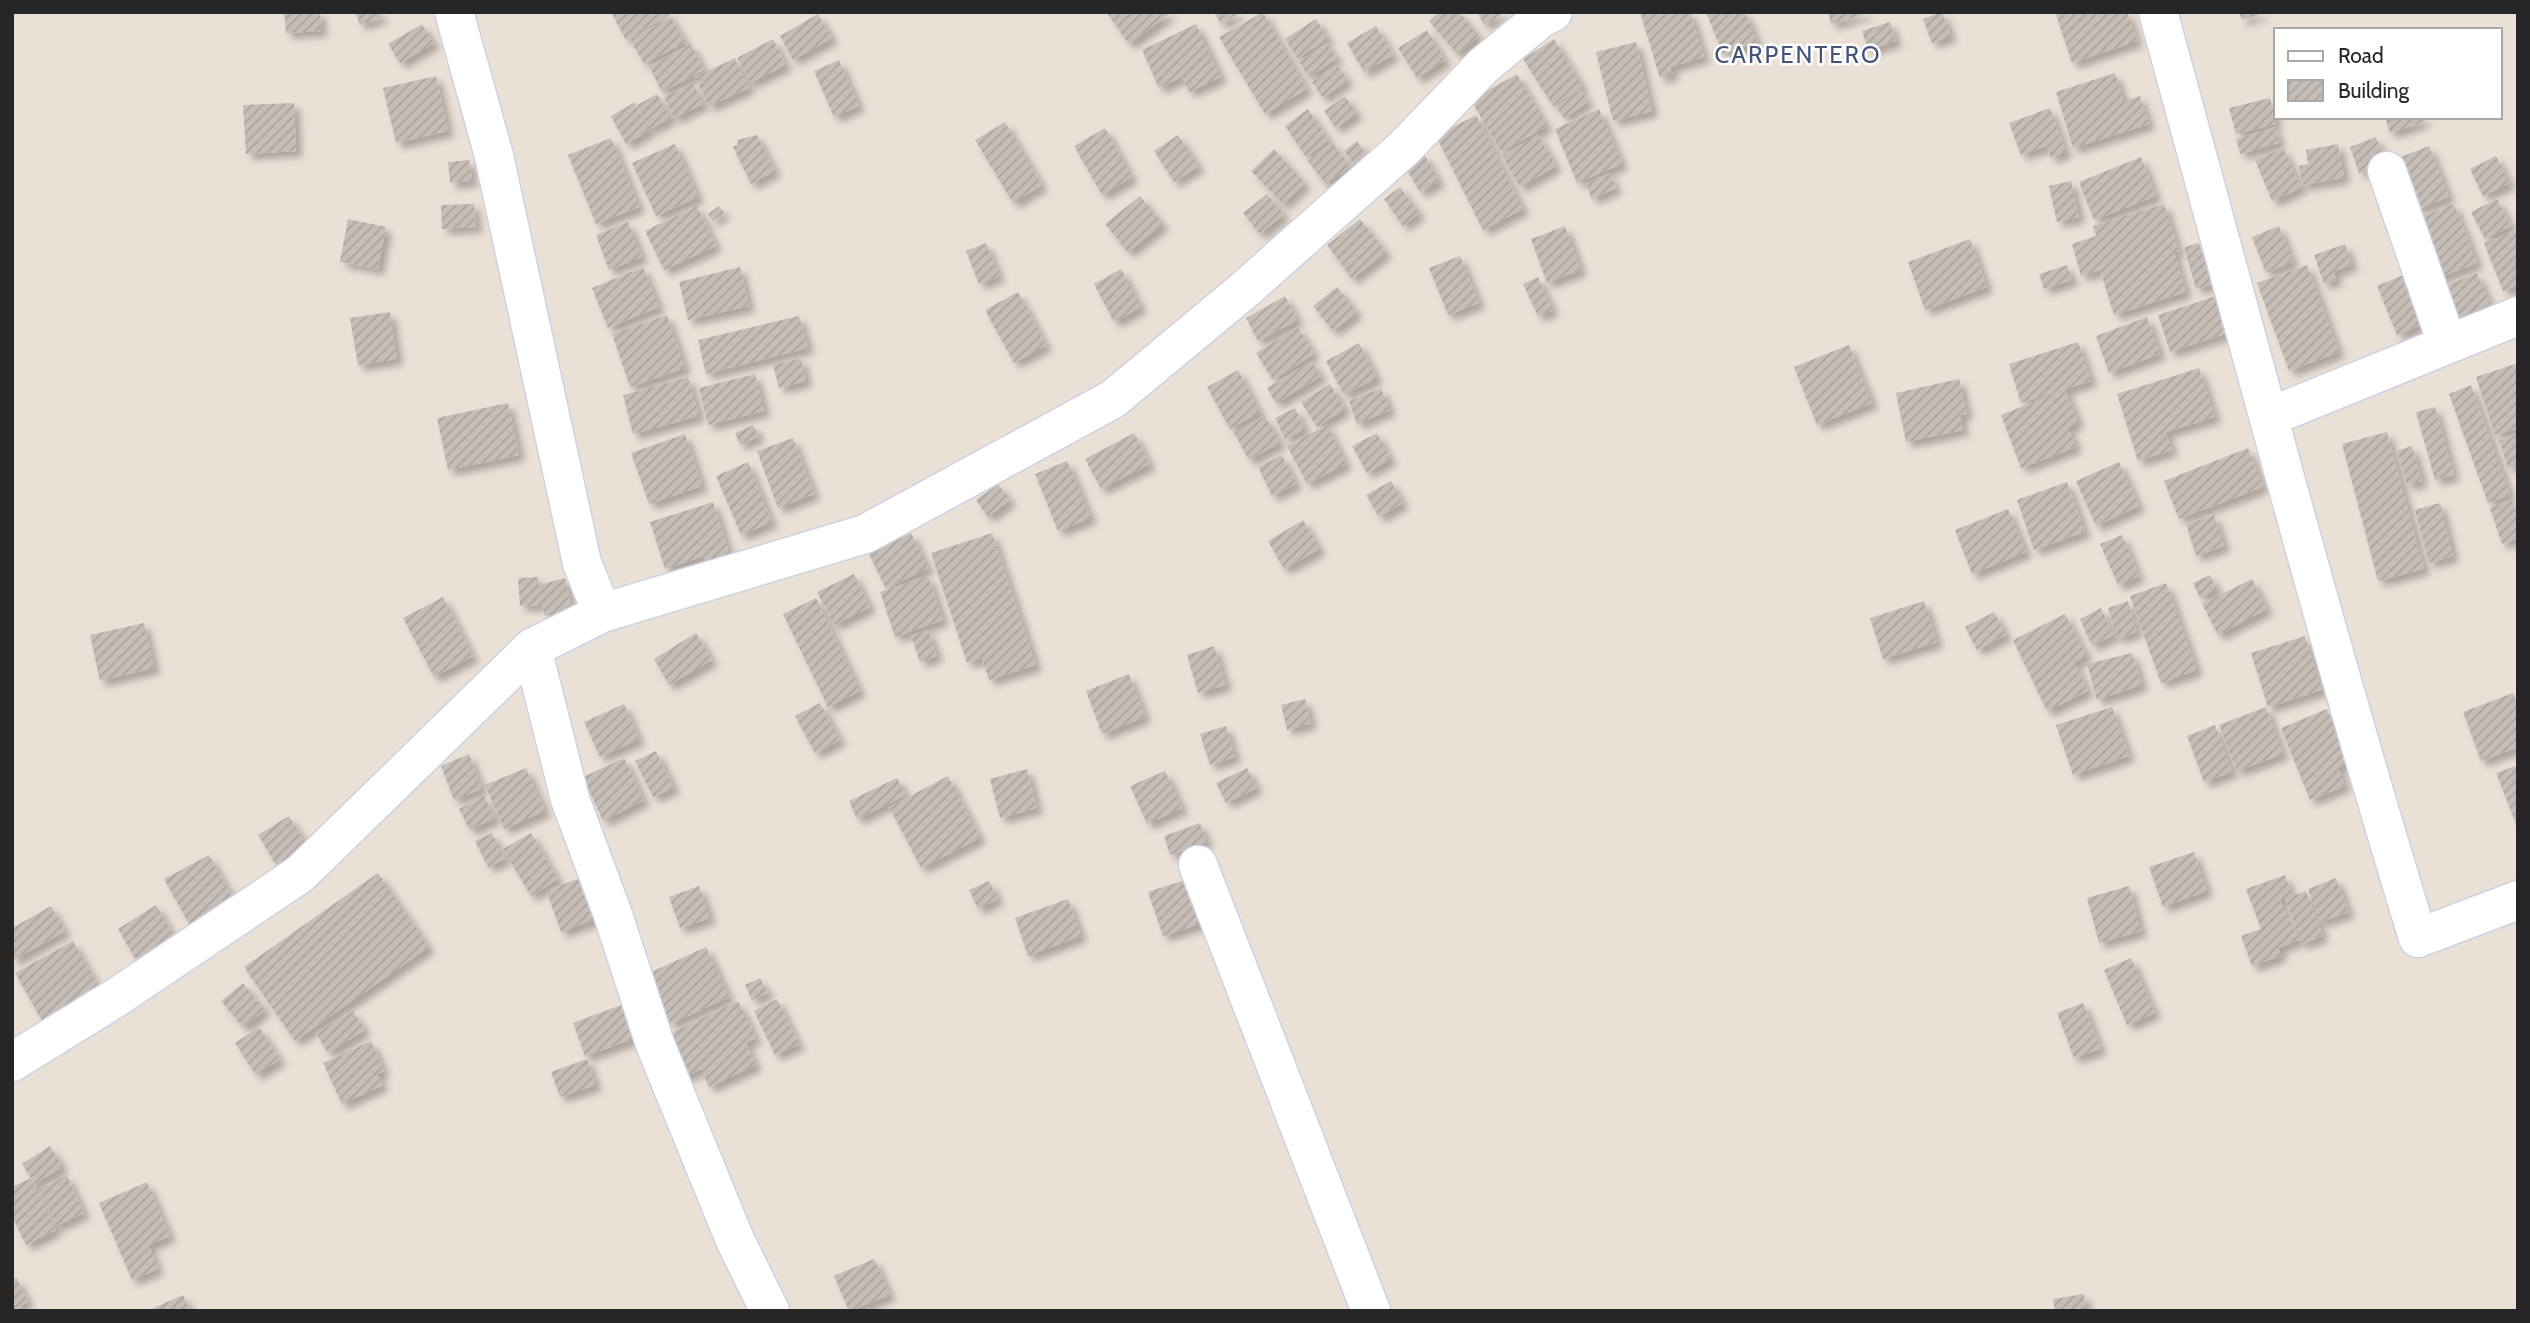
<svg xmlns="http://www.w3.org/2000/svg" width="2530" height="1323" viewBox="0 0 2530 1323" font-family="Cabin,sans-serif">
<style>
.building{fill:url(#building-hatch);filter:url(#shadow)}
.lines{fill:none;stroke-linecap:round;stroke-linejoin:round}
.minor-casing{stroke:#cbd2e2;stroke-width:41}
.minor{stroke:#fff;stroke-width:38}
.labels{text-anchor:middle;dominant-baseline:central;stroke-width:5;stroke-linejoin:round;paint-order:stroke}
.quarter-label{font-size:24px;letter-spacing:2px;fill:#44537a;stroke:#fff}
</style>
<defs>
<pattern id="building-hatch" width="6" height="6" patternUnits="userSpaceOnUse" patternTransform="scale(1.75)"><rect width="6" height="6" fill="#c6bdb6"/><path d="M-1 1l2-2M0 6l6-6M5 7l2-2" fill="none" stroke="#aaa29c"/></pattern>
<filter id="shadow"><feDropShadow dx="6" dy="6" stdDeviation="3.5" flood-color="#0004"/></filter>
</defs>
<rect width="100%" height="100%" fill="#ebe0d6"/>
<path class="building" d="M284 12H320L321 31 286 33Z
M355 12H380L382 17 360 25Z
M611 12H674L626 40Z
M1106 12H1172L1129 44Z
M1214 12H1241L1221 24Z
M1263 12 1307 89 1265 114 1219 37Z
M1439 12H1459L1479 36 1457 54 1429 21Z
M1477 12H1505L1484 25Z
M1640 12H1690L1704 57 1670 67 1673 74 1660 78Z
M1706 12H1745L1757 41 1723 55Z
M1828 12H1868V13L1831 24Z
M1942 12 1951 36 1932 43 1923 19Z
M2055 12H2127L2137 41 2072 63Z
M2239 12H2264V13L2242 20Z
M818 14 832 38 793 60 780 36Z
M671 17 685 42 644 64 630 39Z
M1316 19 1328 39 1297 58 1285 39Z
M1890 22 1896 41 1868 50 1862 31Z
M422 24 434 43 400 63 388 44Z
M1196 24 1221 77 1189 92 1182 77 1159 88 1142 50Z
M1376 26 1393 55 1364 72 1347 43Z
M1427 30 1445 60 1417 78 1398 48Z
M773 39 786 65 750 83 737 58Z
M1554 39 1583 87 1553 106 1523 59Z
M1636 42 1652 111 1613 121 1596 52Z
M1327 43 1337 58 1309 77 1299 62Z
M691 44 704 70 662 92 649 66Z
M735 58 749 88 709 106 695 77Z
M839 60 859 106 834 117 814 71Z
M1337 65 1348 80 1323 98 1312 82Z
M2115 73 2124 101 2140 96 2149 124 2073 148 2056 92Z
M1517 74 1547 126 1501 152 1471 100Z
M436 76 448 131 396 143 383 88Z
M693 83 703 104 674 118 664 97Z
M1580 90 1589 101 1564 118 1556 107Z
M657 94 671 118 650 129 637 105Z
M1345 96 1357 113 1336 128 1324 111Z
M2270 98 2276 124 2236 134 2229 108Z
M635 102 649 131 626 144 611 116Z
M294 103 296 151 246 154 243 105Z
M2050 108 2066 152 2051 158 2046 146 2021 155 2009 123Z
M1308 109 1329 140 1306 157 1285 126Z
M1599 109 1622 164 1577 183 1555 129Z
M1476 115 1523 209 1483 230 1436 136Z
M2385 117H2424L2425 121 2390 133Z
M1005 122 1042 185 1013 203 975 140Z
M2275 127 2279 143 2240 154 2236 139Z
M1105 128 1132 177 1102 195 1074 146Z
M757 135 775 171 751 184 733 147 738 145 737 140Z
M1178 135 1199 166 1174 182 1154 151Z
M1538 135 1556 166 1520 187 1502 156Z
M2376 137 2385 163 2359 173 2350 147Z
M611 138 639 207 596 224 568 155Z
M1357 141 1370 160 1358 169 1344 151Z
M1332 142 1350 166 1326 185 1308 161Z
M675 144 698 197 656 216 632 163Z
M2338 144 2344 178 2302 185 2299 166 2308 164 2306 150Z
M2429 146 2449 197 2416 210 2396 159Z
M2283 148 2301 188 2272 201 2255 160Z
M1274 149 1305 183 1283 204 1251 171Z
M1424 154 1439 181 1420 192 1404 165Z
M2496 156 2510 183 2483 196 2470 169Z
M2141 157 2156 196 2094 220 2079 182Z
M469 160 472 181 450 183 448 162Z
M1609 173 1616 188 1592 199 1586 184Z
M2071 181 2079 217 2057 222 2049 186Z
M1400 187 1419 213 1403 226 1384 199Z
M1267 194 1284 214 1260 234 1243 213Z
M1140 196 1163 224 1128 252 1105 224Z
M2497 199 2511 226 2485 239 2471 212Z
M474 204 476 227 442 229 441 205Z
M2164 204 2179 251 2174 252 2186 292 2114 315 2100 270 2081 276 2072 244 2096 236 2093 226Z
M2454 204 2477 263 2431 281 2408 221Z
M697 206 716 246 664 270 645 231Z
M719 206 724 213 713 221 708 214Z
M348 219 386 227 378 269 340 262Z
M1360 219 1386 252 1352 279 1327 245Z
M628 222 642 257 609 270 596 235Z
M1565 226 1581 270 1547 283 1531 239Z
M2279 226 2293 262 2266 273 2252 237Z
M2518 230V285L2503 291 2484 243Z
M1970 239 1987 287 1925 310 1908 262Z
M986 243 999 276 979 284 966 251Z
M2199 243 2211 285 2196 289 2184 247Z
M2345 244 2352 265 2334 271 2336 280 2324 284 2314 255Z
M1460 256 1479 303 1448 315 1429 268Z
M2067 265 2072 280 2044 289 2039 274Z
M2307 265 2339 352 2289 371 2257 283Z
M643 267 659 307 608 328 592 288Z
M740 267 749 306 688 320 679 282Z
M1121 269 1141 307 1114 322 1094 284Z
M2415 270 2435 319 2397 335 2377 286Z
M2477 273 2490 304 2451 321 2437 289Z
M1538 277 1553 310 1538 316 1523 284Z
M1337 287 1357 312 1333 331 1313 306Z
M1018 292 1046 345 1014 363 985 310Z
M1285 296 1298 320 1258 341 1246 318Z
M2216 296 2228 333 2170 352 2158 315Z
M390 312 397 359 358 365 350 318Z
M667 315 685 368 630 387 612 334Z
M799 316 808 348 706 374 698 340Z
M2147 317 2160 354 2109 373 2096 336Z
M1298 327 1314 354 1273 380 1256 353Z
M2078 342 2091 381 2021 403 2009 364Z
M1359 343 1377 378 1344 395 1326 361Z
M1849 345 1872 403 1817 425 1794 367Z
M801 358 806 381 779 388 773 365Z
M1312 361 1321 376 1276 403 1267 388Z
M2515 364 2518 372V428L2495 435 2476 377Z
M2199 368 2215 417 2166 432 2172 450 2138 461 2117 394Z
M1238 370 1260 412 1230 429 1207 387Z
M755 374 764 411 708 425 699 388Z
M688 377 699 416 633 434 623 395Z
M1959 379 1967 414 1960 415 1963 430 1906 442 1896 393Z
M1330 384 1345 409 1317 427 1301 402Z
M2471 385 2510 495 2488 503 2449 394Z
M1381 388 1390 410 1357 424 1349 401Z
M2065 389 2078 422 2068 427 2076 447 2021 468 2001 415Z
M508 403 519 455 448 470 437 418Z
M2435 407 2454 475 2435 480 2416 412Z
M1295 408 1305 429 1285 439 1275 418Z
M1265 416 1280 443 1249 460 1234 433Z
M753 425 759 436 740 445 735 433Z
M1327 425 1346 464 1307 484 1287 446Z
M2387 432 2424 569 2378 581 2342 444Z
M1134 433 1150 464 1101 489 1085 459Z
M1377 433 1391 459 1367 473 1352 446Z
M685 434 702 486 649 504 631 453Z
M2518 434V465L2508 468 2499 440Z
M793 438 814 494 778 508 757 451Z
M2412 446 2422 481 2407 485 2397 451Z
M2248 448 2263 487 2179 519 2164 481Z
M1282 455 1296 484 1272 496 1258 467Z
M1067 461 1091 518 1058 531 1035 474Z
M748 462 772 522 741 535 716 476Z
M2119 462 2139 506 2096 526 2076 481Z
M1391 481 1403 503 1379 517 1366 495Z
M2067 482 2085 532 2034 550 2017 500Z
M998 484 1010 500 988 517 976 500Z
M2512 500 2518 516V538L2502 544 2490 508Z
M713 502 730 555 706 563 704 556 665 569 650 522Z
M2440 503 2453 556 2429 563 2415 510Z
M2008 509 2026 552 1972 574 1955 530Z
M2214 515 2224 546 2196 556 2186 524Z
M1303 520 1320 549 1284 569 1268 541Z
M911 533 928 568 886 589 869 554Z
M992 533 1036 665 989 680 982 658 967 663 931 553Z
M2122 535 2139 576 2118 585 2100 544Z
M854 574 870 607 834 625 817 592Z
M2210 575 2217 589 2200 598 2193 583Z
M928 576 943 620 895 637 880 592Z
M538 577 539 585 565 578 572 609 545 616 539 594 540 605 520 606 518 578Z
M2252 579 2267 609 2218 635 2202 604Z
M2166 583 2197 670 2161 683 2130 596Z
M443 597 473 656 434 677 403 618Z
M816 598 860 691 828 707 783 614Z
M1924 601 1937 642 1883 659 1870 618Z
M2128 601 2137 632 2117 638 2108 608Z
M2101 608 2114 635 2092 646 2080 619Z
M1994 612 2006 635 1977 650 1965 627Z
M2065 614 2087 656 2074 662 2088 691 2047 711 2013 640Z
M144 623 154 668 100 681 90 635Z
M928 630 937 656 920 662 911 636Z
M696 633 712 660 669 685 654 659Z
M2305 636 2322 690 2268 707 2251 653Z
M1214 646 1226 685 1198 693 1187 655Z
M2132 653 2142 685 2097 700 2087 664Z
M1129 674 1145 717 1102 734 1086 691Z
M2513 693 2518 707V747L2481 761 2463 712Z
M1305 699 1311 723 1287 730 1281 705Z
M820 703 840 740 815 753 795 716Z
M624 704 639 739 600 757 584 722Z
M2112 707 2129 756 2073 775 2056 725Z
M2266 707 2283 754 2237 771 2219 725Z
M2327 709 2349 763 2338 767 2345 786 2310 800 2281 728Z
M2215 725 2232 772 2204 782 2187 736Z
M1226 726 1235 757 1210 765 1200 734Z
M656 751 674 788 653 797 635 761Z
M469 754 482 789 454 800 441 766Z
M624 758 644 800 603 821 583 777Z
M2518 765V829L2496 773Z
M526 768 545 811 504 829 485 785Z
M1247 768 1257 788 1226 803 1216 783Z
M1027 769 1037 808 1000 818 990 779Z
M1165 771 1182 808 1147 824 1130 786Z
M948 776 980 838 921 868 889 807Z
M897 778 906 795 857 819 849 801Z
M484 796 495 818 470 830 459 809Z
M289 816 309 849 278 868 258 835Z
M1200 823 1207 842 1170 855 1164 836Z
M492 833 505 859 488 867 475 841Z
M531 833 558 879 531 896 503 849Z
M2194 852 2207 891 2163 907 2149 867Z
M209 855 237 905 192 929 164 879Z
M378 873 429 947 295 1041 244 967Z
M2285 875 2292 895 2280 900 2287 918 2275 923 2290 918 2299 940 2278 948 2281 956 2252 966 2241 936 2261 929 2246 889Z
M581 878 596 919 561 932 546 890Z
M1191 878 1206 922 1163 936 1148 892Z
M2336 878 2349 912 2320 922 2308 889Z
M989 881 998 899 978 909 969 890Z
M699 886 710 918 680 928 669 897Z
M2129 886 2141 931 2099 943 2087 898Z
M2306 891 2323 936 2302 944 2285 899Z
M1068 899 1081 936 1028 956 1015 918Z
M156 905 175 937 136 960 118 929Z
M51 906 65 931 12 961V928Z
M73 941 103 996 46 1028 15 973Z
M706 947 729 997 670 1024 647 974Z
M2131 958 2155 1013 2127 1025 2104 970Z
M760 978 768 993 752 1000 745 985Z
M243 983 265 1010 243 1027 221 1001Z
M777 999 799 1044 775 1055 754 1011Z
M738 1001 756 1038 746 1043 756 1065 709 1087 701 1069 682 1078 663 1037Z
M2083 1003 2101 1049 2074 1058 2057 1013Z
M621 1005 633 1039 585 1056 573 1023Z
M353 1011 365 1030 328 1053 316 1033Z
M259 1027 280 1059 256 1075 235 1043Z
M371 1041 384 1071 377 1074 383 1085 342 1104 323 1063Z
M587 1059 596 1085 560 1097 551 1072Z
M50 1146 63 1167 34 1184 56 1230 26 1245 12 1216V1187L31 1178 22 1164Z
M67 1175 84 1213 56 1226 39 1189Z
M147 1182 170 1236 149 1245 158 1269 132 1280 99 1203Z
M874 1259 890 1295 849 1311 834 1276Z
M17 1278 28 1302 12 1310V1280Z
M2084 1294 2086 1311H2055L2053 1299Z
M183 1295 190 1311H147Z"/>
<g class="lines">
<g class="minor-casing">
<path id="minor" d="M454 12 494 156 582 563 602 613
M2158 12C2243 321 2324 632 2418 938L2518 900
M2387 171 2447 343
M2269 417 2518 316
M532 648 570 799 612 912 655 1044 735 1240 770 1311
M1198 865 1371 1311
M12 1062 114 999 300 874 532 648 602 613 865 534 1113 399 1243 291 1404 148 1483 66 1541 18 1553 12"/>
</g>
<use href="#minor" class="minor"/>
</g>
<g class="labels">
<g class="quarter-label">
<text x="1798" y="54">CARPENTERO</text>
</g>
</g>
<rect width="2530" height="1323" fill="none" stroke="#262626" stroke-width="28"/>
<rect x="2274" y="28" width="228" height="91" fill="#ffffff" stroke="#a8a8a8" stroke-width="2"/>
<rect x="2288" y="51" width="35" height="10" fill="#ffffff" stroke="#a8a8a8" stroke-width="2"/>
<text x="2338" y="63" font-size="21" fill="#262626">Road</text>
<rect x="2288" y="80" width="35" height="21" fill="url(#building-hatch)" stroke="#a8a8a8" stroke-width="2"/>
<text x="2338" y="98" font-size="21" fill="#262626">Building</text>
</svg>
